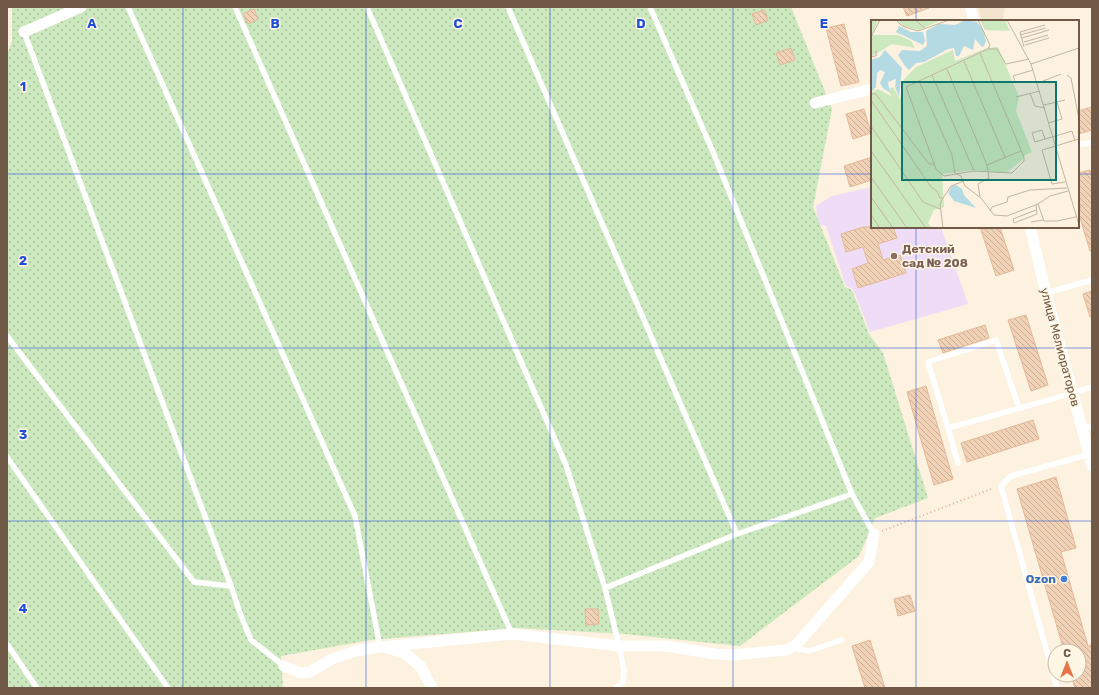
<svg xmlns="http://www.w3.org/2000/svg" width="1099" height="695" viewBox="0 0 1099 695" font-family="Rubik,sans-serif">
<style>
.residential{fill:#f3e4cd}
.education{fill:#efdcf7}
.park{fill:url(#park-dots)}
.building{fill:url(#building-back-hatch);stroke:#e3b998}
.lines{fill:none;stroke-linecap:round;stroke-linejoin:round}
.path{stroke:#d5b59b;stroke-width:2;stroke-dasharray:1 3;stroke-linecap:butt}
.lane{stroke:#fff;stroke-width:5.5}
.street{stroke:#fff;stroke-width:11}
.grid{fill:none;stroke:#1d4ed8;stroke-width:1;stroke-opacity:0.55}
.education-dot{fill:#8d6e63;stroke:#fff6e4;stroke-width:1.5}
.shop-dot{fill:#3f7fe0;stroke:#fff6e4;stroke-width:1.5}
.labels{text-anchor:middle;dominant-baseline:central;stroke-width:3;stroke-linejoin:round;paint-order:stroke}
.education-label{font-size:12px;font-weight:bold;fill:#785e54;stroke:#fff6e4;text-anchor:start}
.street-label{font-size:12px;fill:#715947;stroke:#fff6e4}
.shop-label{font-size:12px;font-weight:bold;fill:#366cbe;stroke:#fff6e4;text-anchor:end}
.inset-road{fill:none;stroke:#c4b5a2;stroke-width:1}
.view{fill:#0f766e;fill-opacity:0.15;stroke:#0f766e;stroke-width:2}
.inset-edge{fill:none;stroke:#715947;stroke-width:2}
.grid-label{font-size:13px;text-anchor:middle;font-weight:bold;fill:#1d4ed8;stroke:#fff6e4;stroke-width:3;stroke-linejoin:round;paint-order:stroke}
</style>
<defs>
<pattern id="park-dots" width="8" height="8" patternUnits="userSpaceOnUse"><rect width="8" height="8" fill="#cce8be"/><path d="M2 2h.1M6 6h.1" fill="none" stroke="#aabf9c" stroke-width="1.8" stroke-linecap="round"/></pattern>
<pattern id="building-back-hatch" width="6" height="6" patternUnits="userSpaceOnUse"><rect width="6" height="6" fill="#f1d2b7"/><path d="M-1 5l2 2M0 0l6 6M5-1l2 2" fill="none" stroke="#c8ad97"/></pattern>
</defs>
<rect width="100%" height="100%" fill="#fcf2df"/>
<path class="residential" d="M978 7H1008L1004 9 1003 21H982Z"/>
<path class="education" d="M872 187V227H941L968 304 870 332 853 289 846 286 826 226 818 224 816 206 832 196Z"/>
<path class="park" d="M12 7H791L832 109 813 207 845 287 852 290 869 334 883 353 928 498 875 518 859 556 740 646 625 634 516 628 370 640 281 656 283 688H7V55L12 41Z"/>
<path class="building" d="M903 7H929V8L907 16Z
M254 9 258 19 248 24 243 14Z
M764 10 768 20 756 25 752 14Z
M844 24 859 82 841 86 826 28Z
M791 48 795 60 780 65 776 53Z
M1092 107V130L1078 134V111Z
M864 109 871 133 853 139 846 114Z
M872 157V180L850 187 844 166Z
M1090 170 1092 177V250L1090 251 1078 211 1081 209 1078 198V173Z
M863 227H893L897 238 878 244 883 260 900 255 906 273 858 288 852 269 868 263 863 247 846 252 841 234Z
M980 227H1000L1014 270 996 276Z
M1092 291V317H1090L1083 294Z
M1026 315 1048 385 1031 391 1008 320Z
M985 325 989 338 943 353 938 340Z
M926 386 953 479 934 485 907 392Z
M1033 420 1039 439 967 462 961 443Z
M1056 477 1076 548 1061 552 1088 646 1092 645V688H1075L1071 675H1079V651H1064L1017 489Z
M910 595 915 611 898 616 894 599Z
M585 609H598L599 624 586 625Z
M870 640 885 688H865L852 646Z"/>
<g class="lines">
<path class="path" d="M882 531 994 488"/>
<path class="lane" d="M128 7 355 516 380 647
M235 7 512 634
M367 7 566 465 605 588 619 646 624 670 623 682 616 688
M508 7 737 534
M650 7 713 152 852 494 874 534
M24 32 231 586 241 616 251 640 284 666
M1078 145 1092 142
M1046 293 1092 280
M7 336 194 582 231 586
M1019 408 996 340 928 362 948 428C996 415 1044 402 1092 387
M1082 427H1092
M948 428 958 463
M7 457 168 688
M605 588 737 534 852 494
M7 644 37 688
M792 648 809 651 841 640
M1057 688 1001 486 1011 476 1090 454"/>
<path class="street" d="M970 7 974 21
M24 32 81 7
M815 103 872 89
M1030 227 1046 293 1092 466
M387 648 405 653 421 667 432 688
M284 666 300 673 310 672 332 659 356 651 380 647 512 634 619 646H667L715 654 732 655 787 650 796 645 869 562 874 534"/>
</g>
<path class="grid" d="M183 7V688M366 7V688M550 7V688M733 7V688M916 7V21M7 174H872M1078 174H1092M916 227V688M7 348H1092M7 521H1092"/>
<circle class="education-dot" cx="894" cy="256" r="4"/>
<circle class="shop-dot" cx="1064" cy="579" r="4"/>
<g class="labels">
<g class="education-label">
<text x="902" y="249">Детский<tspan x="902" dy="14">сад № 208</tspan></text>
</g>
<g class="street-label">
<text transform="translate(1060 347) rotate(75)">улица Мелиораторов</text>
</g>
<g class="shop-label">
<text x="1056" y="579">Ozon</text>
</g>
</g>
<g transform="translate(871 20)">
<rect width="208" height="208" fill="#fcf2df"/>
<path d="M109 0H134L139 11 114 10Z" fill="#cce8be"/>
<path d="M0 0H7L1 15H27L40 21 44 28 21 24 0 37ZM26 0H70L48 10 32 6ZM127 27 148 77 145 91 161 132 154 135 151 140 135 153 103 150 71 154 73 187 63 190 57 203 61 208H0V73L7 69 20 76 18 69 22 67 29 80 33 59 45 47 82 30 84 41 116 28Z" fill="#cce8be"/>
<path d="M94 0 106 2 112 10 115 21 113 26 111 27 104 19 102 30 93 26 88 36H85L83 28 77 29 53 42 45 43 38 50 34 46 27 35 31 30 49 31 56 26 55 11 68 4 84 5ZM28 6 40 12H52L54 21 52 25 25 12ZM14 30 31 48 28 77 24 67 25 59 17 62 19 73 12 68 9 63 14 52 9 50 6 53 5 67 0 72V40L9 37ZM85 165 91 169 93 175 105 188 83 181 77 173 81 166Z" fill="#b4dae4"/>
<path class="inset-road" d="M25 0 31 6 47 11 78 0M44 0 54 8M107 0 119 25 117 29M136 0 160 44 208 205M149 15 175 8M0 17 9 0M151 18 178 10M153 22 177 15M154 25 178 18M153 27 149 12 174 5M109 33 153 137V141L141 153 103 151 73 156 65 149 35 67 117 29H126L135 44 158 39M0 35 2 37 6 35 4 32 6 31M93 41 134 137M160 44 208 28M76 49 116 145 118 158 107 164 109 177M61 55 103 151M196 55 200 58 208 99M48 61 81 135 84 153 90 156 94 166 110 178 123 195 136 196 167 184 179 176 197 171M144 61 142 56 162 50M167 63 190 54M159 73 164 86 174 88M0 75 4 73 58 144H63M145 77 169 71M0 80 60 167 66 171 69 178H72L69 184 72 208M173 85 194 80M177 103 191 99 186 82M0 106 52 182 69 189M174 119 171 110 161 113 164 122 174 119 181 117 201 111 204 121M0 131 55 208M116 145 150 131M0 157 36 208M194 162 181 164 171 130 208 119M0 177 22 208M72 178 80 166 93 161M167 184 173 201H186L205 197M165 185 166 194 143 203 142 199 165 190M119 191 121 187 136 182 137 177 159 170 196 168M0 195 9 208M160 202 172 200"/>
<path class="view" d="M31 62H185V160H31Z"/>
<rect width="208" height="208" class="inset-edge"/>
</g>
<g class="grid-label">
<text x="92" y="28">A</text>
<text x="275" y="28">B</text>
<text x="458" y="28">C</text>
<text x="641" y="28">D</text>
<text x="824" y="28">E</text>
<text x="23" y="91">1</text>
<text x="23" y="265">2</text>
<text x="23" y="439">3</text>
<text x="23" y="613">4</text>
</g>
<rect width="1099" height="695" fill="none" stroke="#715947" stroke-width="16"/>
<g transform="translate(1067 663)"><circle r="19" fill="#fff6e4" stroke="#c6b7a5"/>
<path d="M0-3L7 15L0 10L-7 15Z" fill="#e57344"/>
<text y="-6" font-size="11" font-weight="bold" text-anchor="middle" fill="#715947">С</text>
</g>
</svg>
